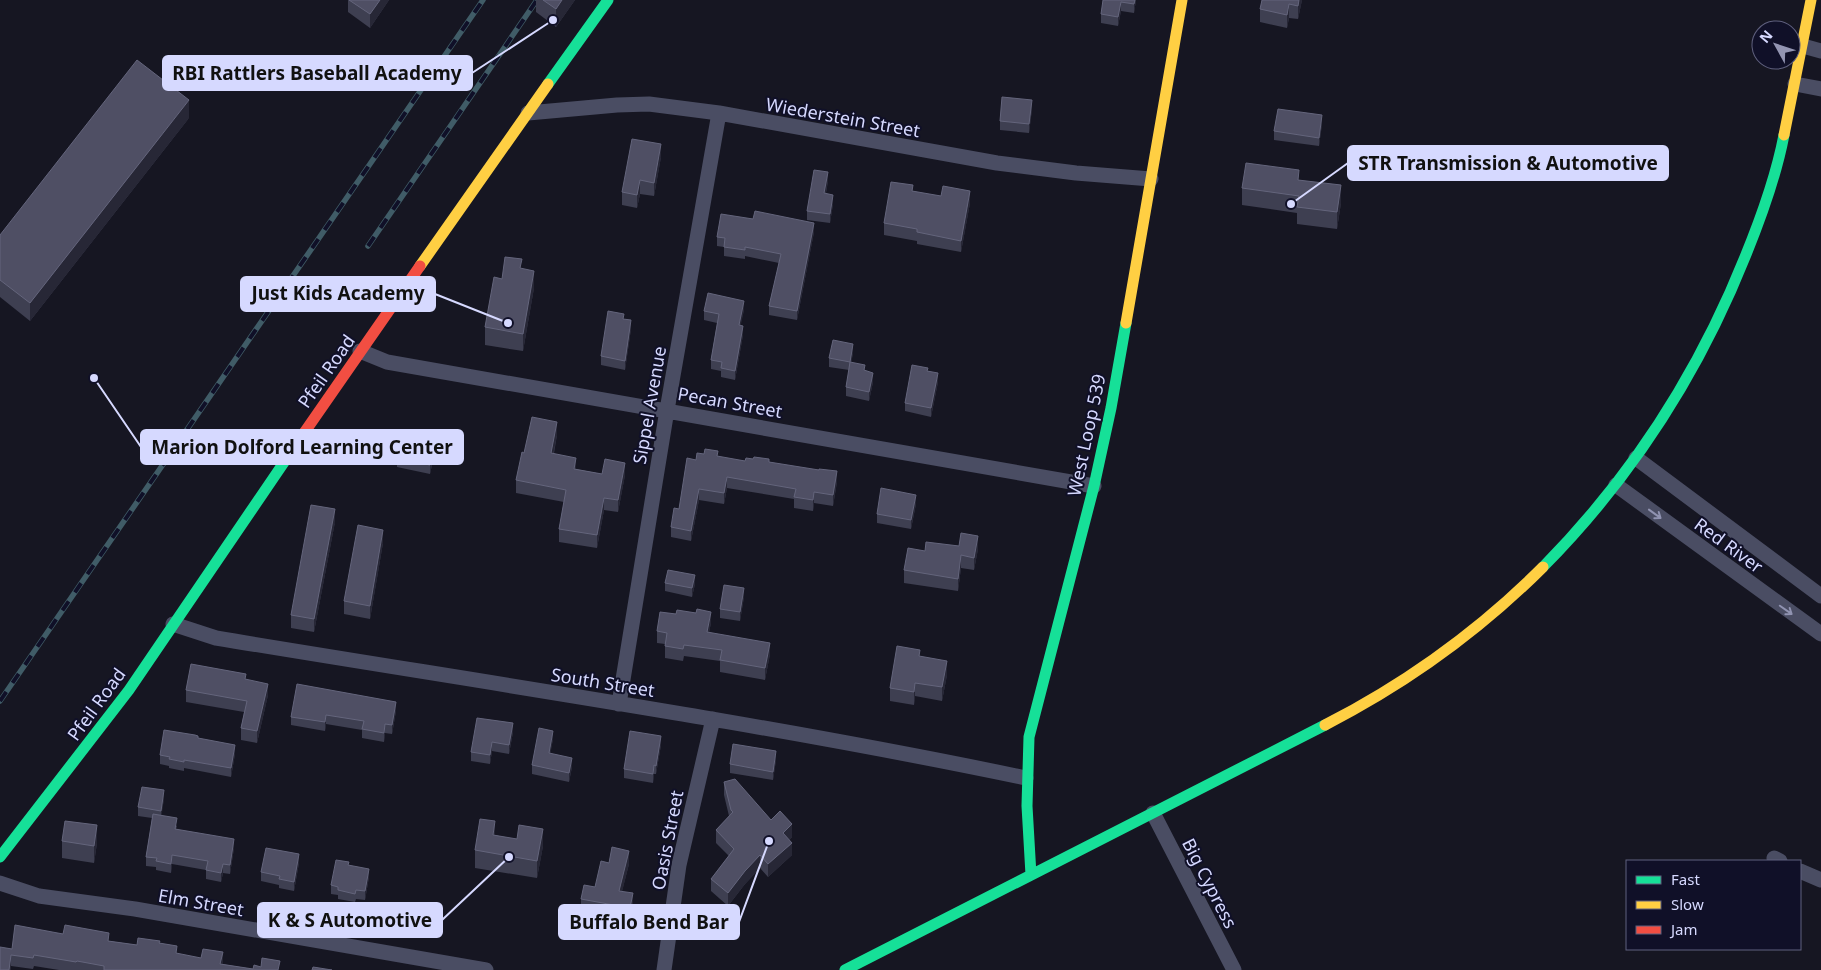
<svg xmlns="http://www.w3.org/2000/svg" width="1821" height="970" viewBox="0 0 1821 970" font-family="'Noto Sans',sans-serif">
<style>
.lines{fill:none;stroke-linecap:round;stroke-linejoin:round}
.street{stroke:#4a4d63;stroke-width:15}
.fast{stroke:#16e098;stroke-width:11}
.slow{stroke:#ffcf43;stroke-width:11}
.jam{stroke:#f24e42;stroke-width:11}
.rail-casing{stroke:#405c67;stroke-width:5.5}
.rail{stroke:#101028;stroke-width:4;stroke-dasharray:11;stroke-linecap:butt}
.wall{fill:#3e3f51}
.shaded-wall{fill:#272736}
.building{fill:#4f4f64;stroke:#64657c}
.oneway{stroke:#9093b1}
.labels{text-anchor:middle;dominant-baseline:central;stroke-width:4;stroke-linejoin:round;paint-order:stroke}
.street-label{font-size:18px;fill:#d6d9ff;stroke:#101028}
.leader{fill:none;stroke:#d6d9ff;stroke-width:2}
.callout-dot{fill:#d6d9ff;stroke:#101028;stroke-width:2}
.callout{fill:#d6d9ff;stroke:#d6d9ff;stroke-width:2}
.callout-label{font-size:19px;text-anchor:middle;font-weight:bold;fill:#111}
</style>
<rect width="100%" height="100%" fill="#161622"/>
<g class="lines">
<path class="street" d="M1803 46 1821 51
M1795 84 1821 89
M528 113 617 105 649 104 719 113 997 163 1076 173 1151 179
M360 351 387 362 1094 486
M1636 458 1821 596
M1616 485 1821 634
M173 624 216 638C487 683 758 722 1026 778
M619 704 667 410 719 113
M1153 813 1234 970
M1774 858 1780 861
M1800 871 1821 880
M0 883 39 896 135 909 486 970
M664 970 679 865 713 719"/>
<path class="fast" d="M548 84 608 0
M1543 567C1631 478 1699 372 1745 257 1761 218 1776 177 1784 135
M0 857 129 690 304 433
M1031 875 1027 806 1029 737 1094 486 1111 408 1126 323
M845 970 1325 725"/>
<path class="slow" d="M1784 135 1811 0
M420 266 548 84
M1126 323 1182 0
M1325 725C1405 684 1480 630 1543 567"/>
<path class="jam" d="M304 433 420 266"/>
<g class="rail-casing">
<path id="rail" d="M368 246 537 0
M0 701 483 0"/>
</g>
<use href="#rail" class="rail"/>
</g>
<path class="wall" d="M348 0H389L370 28 348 12Z
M536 0H575L556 27 536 12Z
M1103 0H1136L1134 13 1121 11 1118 26 1101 23V14Z
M1262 0H1302L1298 19 1289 18 1287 28 1260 22V9Z
M1032 109 1029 133 1000 130V121Z
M189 118 30 321 0 297V235Z
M1322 124 1319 146 1274 140V131Z
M661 157 654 196 640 194 637 208 622 205V192Z
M1299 180 1341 203 1337 229 1297 224V213L1242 205V188Z
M828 181 826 193 833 204 830 223 807 220V211Z
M913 191 970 203 961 252 917 244V241L884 235V223Z
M814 232 797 320 769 315V306L779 263 745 256V259L724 256V247L717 246V237Z
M502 279 534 288 523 351 485 345V327Z
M744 310 740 326 743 335 735 380 721 377V371L711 369V360L717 323 704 320V311Z
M624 319 631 329 625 370 601 365V356Z
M853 353 851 363 865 371 873 382 869 401 846 396V387L849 370 829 367V358Z
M928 371 938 382 931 417 905 411V403Z
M557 435 554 453 576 469 602 474 625 475 618 512 604 510 597 548 559 542V529L564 502 516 493V480L524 453Z
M430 444V451L433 460 430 474 397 467V459Z
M718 457 745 461 769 462 837 482 833 506 814 503 813 511 794 508V499L727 488 724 504 699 500 691 541 671 537V527L679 509 696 460Z
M916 504 911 529 877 523V514Z
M335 522 314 632 291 628V615Z
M383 543 370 619 344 614V601Z
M959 546 978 549 974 570 961 568 958 591 904 583V570L925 551Z
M665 583 695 584 692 597 665 591Z
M744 597 740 621 720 618V609Z
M711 623 709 632 770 654 765 680 720 672V661L684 656 683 661 665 658V644L657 643V631Z
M920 657 947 675 942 701 915 696 914 705 890 701V688Z
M246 679 268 695 257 743 241 740V728L244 712 186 702V690Z
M396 711 392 734 385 733 384 742 362 738V730L326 724 325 731 291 725V717Z
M513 732 509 754 492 751 490 764 471 761V752Z
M198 738 235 754 231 777 184 768V771L169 768V766L160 764V755Z
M553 739 550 754 572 767 569 782 532 774V765Z
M661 745 656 774H654L653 783 624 778V769Z
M776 760 773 780 730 773V764Z
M724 782 792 837 789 840 792 855 768 877 760 868 745 884 728 906 711 891V879L729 856 716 843V830L729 816 724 795Z
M164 799 161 815 177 826 176 829 234 848 230 874 223 873 221 882 206 879V870L172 864 171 873 156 870V867L146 866V857L152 818 138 816V807Z
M495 835 543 846 537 878 475 868V850Z
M62 841 97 843 94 863 62 858Z
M299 863 294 891 279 888V885L261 881V872Z
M609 863 629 864 622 891 633 906 630 921 581 912V899L595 887Z
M349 865 369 877 365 900 356 899 355 902 338 899V895L331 894V885Z
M109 941 137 945 160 943 177 954 222 964 253 969 280 970H59L34 966 33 969 11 966V970H0L12 949Z"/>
<path class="shaded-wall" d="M380 0H389L370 28V14Z
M562 0H575L556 27V9Z
M1135 0H1136L1134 13V4Z
M1299 0H1302L1298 19V6Z
M1121 2V11L1118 26V17Z
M1289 4V18L1287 28V15Z
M189 100V118L30 321V303Z
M1032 100V109L1029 133V124Z
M1322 115V124L1319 146V138Z
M661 144V157L654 196V183Z
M828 172V181L824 202V193Z
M640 180V194L637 208V195Z
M1341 185V203L1337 229V212Z
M970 191V203L961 252V241Z
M833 195V204L830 223V214Z
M814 223V232L797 320V311Z
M534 271V288L523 351V334Z
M744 301V310L739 334V325Z
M631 320V329L625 370V361Z
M743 326V335L735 380V371Z
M853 344V353L850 371V362Z
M873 373V382L869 401V392Z
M938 373V382L931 417V408Z
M557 422V435L551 465V453Z
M430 435V444L428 459V450Z
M433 451V460L430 474V465Z
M576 458V470L574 469Z
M625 463V475L618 512V500Z
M837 471V482L833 506V495Z
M727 477V488L724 504V493Z
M699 489V500L691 541V531Z
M814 492V503L813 511V500Z
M916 495V504L911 529V520Z
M604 498V510L597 548V535Z
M335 509V522L314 632V619Z
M383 530V543L370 619V606Z
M978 536V549L974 570V558Z
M961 555V568L958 591V579Z
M695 575V584L692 597V588Z
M744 588V597L740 621V612Z
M711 612V623L707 643V632Z
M770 643V654L765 680V668Z
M947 661V675L942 701V687Z
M915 683V696L914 705V692Z
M268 684V695L257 743V731Z
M396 702V711L392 734V725Z
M326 715V724L325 731V722Z
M513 723V732L509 754V745Z
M385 724V733L384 742V733Z
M553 731V739L549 762V753Z
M661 736V745L656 774V766Z
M492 742V751L490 764V755Z
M235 745V754L231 777V768Z
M776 751V760L773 780V772Z
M572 758V767L569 782V773Z
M654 765V774L653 783V774Z
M164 790V799L161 820V811Z
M495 821V838L493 835Z
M792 824V837L783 846V833Z
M97 825V843L94 863V846Z
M543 829V846L537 878V861Z
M234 839V848L230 874V865Z
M792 843V855L768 877V864Z
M629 851V864L619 904V891Z
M299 854V863L294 891V882Z
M172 855V864L171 873V864Z
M760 855V868L745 884 728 906V893L745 871Z
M223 864V873L221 882V873Z
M369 869V877L365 900V891Z
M633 893V906L630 921V908Z
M223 952V963L221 970 220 964Z
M11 955V970H9Z"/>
<path class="building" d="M349 0H380L370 14Z
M543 0H562L556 9Z
M1103 0H1135L1134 4 1121 2 1118 17 1101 14Z
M1262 0H1299L1298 6 1289 4 1287 15 1260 9Z
M137 60 189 100 30 303 0 280V235Z
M1002 97 1032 100 1029 124 1000 121Z
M1278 109 1322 115 1319 138 1274 131Z
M632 139 661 144 654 183 640 180 637 195 622 192Z
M1246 163 1299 170 1298 180 1341 185 1337 212 1297 207 1299 196 1242 188Z
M814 170 828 172 824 193 833 195 830 214 807 211Z
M891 182 913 185 912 191 941 196 943 186 970 191 961 241 917 232V229L884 223Z
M755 211 814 223 797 311 769 306 781 254 745 247V250L724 247 725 238 717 237 721 214 753 219Z
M505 257 522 259 520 268 534 271 523 334 485 327 494 277 502 279Z
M708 293 744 301 739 325 743 326 735 371 721 368 722 362 711 360 719 314 704 311Z
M608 311 624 314 623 319 631 320 625 361 601 356Z
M833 340 853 344 850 362 829 358Z
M850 362 865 365 864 370 873 373 869 392 846 387Z
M912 365 928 368 927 371 938 373 931 408 905 403Z
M532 417 557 422 551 453 576 458 574 469 602 474 605 459 625 463 618 500 604 498 597 535 559 529 566 490 516 480 522 452 524 453Z
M412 432 430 435 428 450 433 451 430 465 397 459 400 439 410 441Z
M705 449 718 451 717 456 745 461 746 458 753 459 754 457 769 459V462L819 470V469L837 471 833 495 814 492 813 500 794 497 796 489 727 477 724 493 699 489 691 531 671 527 674 508 679 509 687 458 696 460 697 453 704 454Z
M881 488 916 495 911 520 877 514Z
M311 505 335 509 314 619 291 615Z
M358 525 383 530 370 606 344 601Z
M961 533 978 536 974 558 961 555 958 579 904 570 908 548 925 551 926 542 959 546Z
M668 570 695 575 692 588 665 583Z
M724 585 744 588 740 612 720 609Z
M697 609 711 612 707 632 770 643 765 668 720 660 722 650 684 645 683 649 665 646 667 633 657 631 660 612 676 614 677 610 696 613Z
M897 646 920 650 919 656 947 661 942 687 915 683 914 692 890 688Z
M191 664 246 674 245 679 268 684 257 731 241 728 247 701 186 690Z
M297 684 396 702 392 725 385 724 384 733 362 729 364 721 326 715 325 722 291 717Z
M477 718 513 723 509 745 492 742 490 755 471 752Z
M539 728 553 731 549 753 572 758 569 773 532 765Z
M164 730 195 735 198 736V738L235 745 231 768 184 760V762L169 759 170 757 160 755Z
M630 731 661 736 656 766 654 765 653 774 624 769Z
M733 744 776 751 773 772 730 764Z
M735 779 771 820 780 811 792 824 783 833 792 843 768 864 760 855 745 871 728 893 711 879 734 849 716 830 733 812 731 810 724 782Z
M142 787 164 790 161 811 138 807Z
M153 814 177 818 175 829 234 839 230 865 223 864 221 873 206 870 208 861 172 855 171 864 156 861 157 858 146 857Z
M480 819 495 821 493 835 517 839 519 825 543 829 537 861 475 850Z
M65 821 97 825 94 846 62 841Z
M612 847 629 851 619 891 633 893 630 908 581 899 584 885 595 887 601 861 609 863Z
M266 848 299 854 294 882 279 879 280 876 261 872Z
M336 860 349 862 348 865 369 869 365 891 356 890 355 894 338 890V887L331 885Z
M15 925 63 934 65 925 109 933 108 941 137 945 138 938 160 941 159 943 177 946 176 953 201 958 203 949 223 952 220 964 253 969 254 965 261 967 262 958 280 961 278 970H104V966L77 961 76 962 34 955 33 958 11 955 9 970H0V947L12 949Z
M313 967 332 970H312Z"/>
<defs><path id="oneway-shaft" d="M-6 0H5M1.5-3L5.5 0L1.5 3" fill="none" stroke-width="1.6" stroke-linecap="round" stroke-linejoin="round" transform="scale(1.25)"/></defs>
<g class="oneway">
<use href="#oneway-shaft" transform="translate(1655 514) rotate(36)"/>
<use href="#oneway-shaft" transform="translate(1786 610) rotate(35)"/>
</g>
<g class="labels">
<g class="street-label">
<text transform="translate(843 117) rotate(10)">Wiederstein Street</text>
<text transform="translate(326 371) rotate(-55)">Pfeil Road</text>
<text transform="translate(730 402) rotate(10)">Pecan Street</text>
<text transform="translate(649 405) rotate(-80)">Sippel Avenue</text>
<text transform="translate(1086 435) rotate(-78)">West Loop 539</text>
<text transform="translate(1729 545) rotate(36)">Red River</text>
<text transform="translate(603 682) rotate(9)">South Street</text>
<text transform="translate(96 704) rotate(-54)">Pfeil Road</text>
<text transform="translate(667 840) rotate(-79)">Oasis Street</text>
<text transform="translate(1210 883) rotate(63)">Big Cypress</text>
<text transform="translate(201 902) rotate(10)">Elm Street</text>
</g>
</g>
<path class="leader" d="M553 20L472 73M1291 204L1348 163M508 323L435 294M94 378L141 447M509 857L442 920M769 841L739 922"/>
<g class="callout-dot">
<circle cx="553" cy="20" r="5"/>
<circle cx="1291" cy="204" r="5"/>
<circle cx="508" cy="323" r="5"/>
<circle cx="94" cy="378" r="5"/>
<circle cx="509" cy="857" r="5"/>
<circle cx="769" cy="841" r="5"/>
</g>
<g class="callout">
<rect x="163" y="56" width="309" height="34" rx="5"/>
<rect x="1348" y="146" width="320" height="34" rx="5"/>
<rect x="241" y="277" width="194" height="34" rx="5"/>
<rect x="141" y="430" width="322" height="34" rx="5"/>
<rect x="258" y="903" width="184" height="34" rx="5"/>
<rect x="559" y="905" width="180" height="34" rx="5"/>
</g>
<g class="callout-label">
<text x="317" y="80">RBI Rattlers Baseball Academy</text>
<text x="1508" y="170">STR Transmission &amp; Automotive</text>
<text x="338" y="300">Just Kids Academy</text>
<text x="302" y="454">Marion Dolford Learning Center</text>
<text x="350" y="927">K &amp; S Automotive</text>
<text x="649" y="929">Buffalo Bend Bar</text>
</g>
<rect x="1626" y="860" width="175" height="90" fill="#101028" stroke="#5f607e"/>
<rect x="1636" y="876" width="25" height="8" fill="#16e098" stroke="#5f607e"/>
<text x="1671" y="885" font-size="15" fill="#d6d9ff">Fast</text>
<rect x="1636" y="901" width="25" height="8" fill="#ffcf43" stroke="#5f607e"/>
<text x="1671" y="910" font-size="15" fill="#d6d9ff">Slow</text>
<rect x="1636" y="926" width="25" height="8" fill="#f24e42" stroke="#5f607e"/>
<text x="1671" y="935" font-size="15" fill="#d6d9ff">Jam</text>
<g transform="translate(1776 45) rotate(310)"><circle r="24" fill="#101028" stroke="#5f607e"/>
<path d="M0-4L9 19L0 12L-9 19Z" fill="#9395b2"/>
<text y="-8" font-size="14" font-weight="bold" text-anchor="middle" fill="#d6d9ff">N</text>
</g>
</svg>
